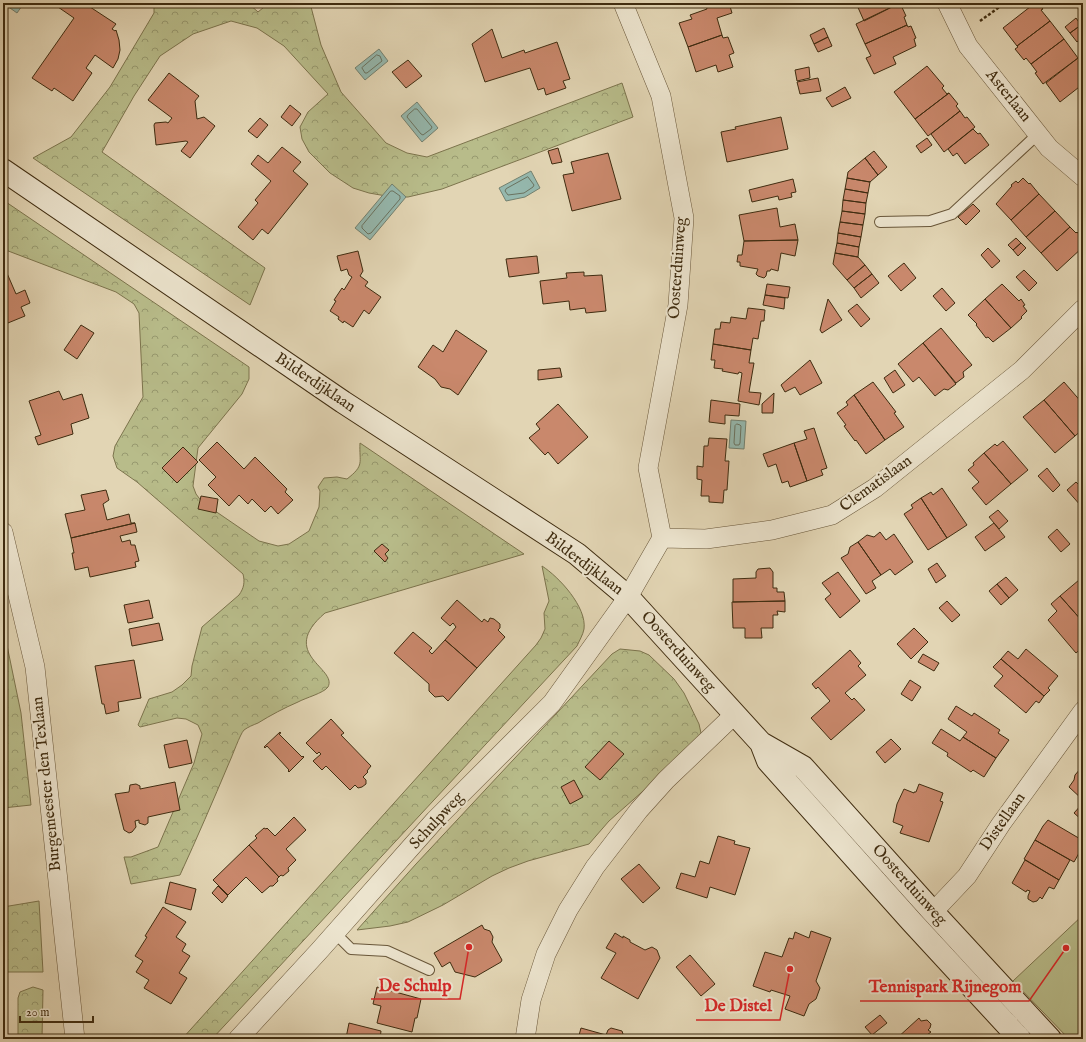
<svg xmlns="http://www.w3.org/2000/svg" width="1086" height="1042" viewBox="0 0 1086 1042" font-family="'IM FELL English',serif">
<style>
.green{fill:#b8bc8a;stroke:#7c744d}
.forest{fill:url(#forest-crowns);stroke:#7c744d}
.water{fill:#95b8ae;stroke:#73806f}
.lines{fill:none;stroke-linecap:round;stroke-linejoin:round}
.shore{stroke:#6a725f;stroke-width:1}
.building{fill:#c9886c;stroke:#3f2c10}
.lane-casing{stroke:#685639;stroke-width:12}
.street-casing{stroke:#685639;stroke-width:20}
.secondary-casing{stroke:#3f2c10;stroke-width:24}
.path{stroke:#3f2c10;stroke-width:2.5;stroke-dasharray:3 2;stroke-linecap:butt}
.lane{stroke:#ece4ce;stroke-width:10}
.street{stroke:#ece4ce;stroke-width:19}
.secondary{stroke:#ece4ce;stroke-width:22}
.labels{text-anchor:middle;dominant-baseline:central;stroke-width:4;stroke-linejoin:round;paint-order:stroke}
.street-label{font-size:16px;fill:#3f2c10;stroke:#ece4ce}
.leader{fill:none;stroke:#d62828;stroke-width:1.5}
.callout-dot{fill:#d62828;stroke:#ece4ce;stroke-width:1.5}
.callout-label{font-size:17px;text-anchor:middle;font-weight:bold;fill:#d62828;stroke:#ece4ce;stroke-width:4;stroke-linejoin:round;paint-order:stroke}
</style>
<defs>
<pattern id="forest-crowns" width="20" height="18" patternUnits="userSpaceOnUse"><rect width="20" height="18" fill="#b8bc8a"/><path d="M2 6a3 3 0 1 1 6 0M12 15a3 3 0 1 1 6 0" fill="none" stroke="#97996f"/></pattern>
</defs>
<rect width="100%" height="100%" fill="#e2d5b4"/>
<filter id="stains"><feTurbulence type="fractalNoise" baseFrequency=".005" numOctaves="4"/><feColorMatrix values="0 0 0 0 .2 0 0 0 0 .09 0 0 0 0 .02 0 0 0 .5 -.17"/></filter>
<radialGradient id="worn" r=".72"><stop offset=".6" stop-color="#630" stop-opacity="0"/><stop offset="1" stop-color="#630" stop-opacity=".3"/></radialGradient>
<path class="green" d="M1083 915V1039H1069L1013 981Z"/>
<path class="forest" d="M154 3H248L258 12 269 3H310L321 45 341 92 386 143 407 153 427 157 622 83 633 117 442 189 408 197H392L369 193 353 188 330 173 309 152 302 139 300 127 308 112 328 94 284 46 257 28 231 21 193 34 160 56 134 96 102 152 265 268 250 305 33 158 71 137 110 87 154 13Z
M3 200 249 367V379L242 394 198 448 193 486 196 494 202 502 259 541 278 546 289 544 309 531 319 507 320 491 318 487 324 478 337 477 347 479C365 465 359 463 360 443L524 554 325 613C277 654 338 668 328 687 324 693 305 698 298 702 284 708 271 715 258 723 253 725 248 727 244 730 240 734 232 757 229 763 213 801 197 838 180 875L131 884 124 857H131L158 847 194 763 202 734 198 725 186 719 177 718 140 727 138 725 149 699 172 692 182 685 191 676 192 666 202 627 239 595C244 588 245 582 243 574L137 482 117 468 113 456 115 446 143 397 139 313 134 304 116 292 3 249Z
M542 566C559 577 587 607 584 629 583 635 579 641 577 646L212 1039H182L536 645 541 638 545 629 544 613 549 601Z
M3 626 21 713 31 805 3 808Z
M620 649 640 651 649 655 674 679 684 693 699 724 701 733 700 741 609 821 589 844 528 861 509 868 492 876 443 905 408 922 390 926 357 930 416 864 612 654Z
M39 901 43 972H3V907Z
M33 987 43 990 42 1039H18V998L20 992Z"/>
<path class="water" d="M3 3H24L17 13Z
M379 49 388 61 365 80 355 68Z
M417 102 438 128 422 142 401 116Z
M531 171 540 188 525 197 506 201 499 188Z
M392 184 406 197 370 240 355 228Z
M731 420 746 421 744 449 729 448Z"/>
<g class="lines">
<path class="shore" d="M377 55 380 56 382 61 367 73H365L362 68Z
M415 109H417L432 127 431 129 423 135 421 134 407 117 408 115Z
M528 177 534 185 533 187 524 193 508 195 505 191 506 189Z
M391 191H393L400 196V199L371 233 368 234 362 228V226Z
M737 424 740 425 741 426 740 443 739 445H735L734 443 735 426Z"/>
</g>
<path class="building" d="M60 3H84L116 24 112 29 115 31 116 30 119 40 120 50 118 59 113 68 95 55 86 68 92 73 73 101 54 88 52 91 32 78 74 18 58 7Z
M705 3H729L732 13 717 18 722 35 688 47 679 23 692 19 690 15 707 9Z
M856 3H900L864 21Z
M900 3 906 16 904 17 907 25 865 44 856 24Z
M1035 3H1038L1043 9 1041 10 1050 21 1017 46 1003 28Z
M1076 18 1081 25 1070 33 1065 27Z
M1050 21 1064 39 1031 64 1026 58 1024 60 1015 49 1018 47 1017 46Z
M907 25 908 27 911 26 916 38 914 39 916 46 893 57 896 64 874 74 866 58 871 56 865 44Z
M1081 25 1083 27V37L1077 42 1070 33Z
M824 28 828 37 814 44 810 35Z
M492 29 502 58 524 50 525 53 557 42 570 79 563 81 566 88 546 95 544 88 538 90 530 68 485 82 472 44Z
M722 35 723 38 728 37 734 53 729 55 733 67 718 72 716 65 696 72 688 47Z
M828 37 832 46 818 52 814 44Z
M1064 39 1078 58 1043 84 1035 73 1037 72 1031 64Z
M1078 58 1083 64V84L1060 102 1046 83Z
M408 60 422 76 406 88 392 72Z
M927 66 944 86 942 88 947 94 949 93 915 119 894 92Z
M809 67 810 78 797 81 795 70Z
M169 73 199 96 195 101 197 119 204 117 215 126 190 158 181 151 188 142 186 141 156 145 154 125 155 123 166 122 168 123 172 118 148 100Z
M818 78 821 91 800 94 797 82Z
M845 87 851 98 832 107 826 98Z
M949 93 958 104 956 106 960 111 928 136 915 119Z
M290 105 301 114 292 126 281 117Z
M960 111 965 118 967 117 975 127 944 152 931 134Z
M781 117 788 149 727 162 721 132 736 129 735 127Z
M260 118 268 125 257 138 248 131Z
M973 129 978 134 980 133 989 145 965 164 957 153 953 156 948 149Z
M927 138 932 145 921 153 916 146Z
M282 147 301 162 293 171 308 184 268 234 262 229 253 240 238 227 258 203 255 200 271 181 251 164 258 155 268 163Z
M558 148 562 162 552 164 548 151Z
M874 151 887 167 878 175 865 158Z
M608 153 621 199 572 211 563 175 574 173 571 162Z
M865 158 878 175 870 182 847 178 848 172Z
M847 178 870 182 868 193 845 189Z
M1023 178 1029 184 1030 183 1039 194 1011 220 996 204 1012 186 1011 185 1016 181 1018 183Z
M793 179 796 192 791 193 792 197 779 200 778 196 752 202 749 190Z
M845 189 868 193 866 203 843 200Z
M1039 194 1055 211 1026 237 1011 220Z
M843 200 866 203 865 214 842 211Z
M973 204 980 211 966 225 958 217Z
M777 208 780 227 795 224 798 240 744 241 739 215Z
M842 211 865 214 863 225 840 222Z
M1055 211 1070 227 1041 253 1026 237Z
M840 222 863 225 861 237 838 233Z
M1070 227 1076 233 1077 232 1083 239V247L1057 271 1041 253Z
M838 233 861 237 859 247 837 243Z
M1016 238 1021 243 1013 250 1008 245Z
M798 240 795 256 781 253 778 271 771 269 770 271H767L766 276 764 278 758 276 756 274 758 269 740 266V262H737L738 255H742L744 241Z
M837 243 859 247 858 257 835 253Z
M1021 243 1026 248 1018 256 1013 250Z
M988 248 1000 261 992 268 981 255Z
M358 251 363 271 360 276 368 282 365 286 381 297 369 314 364 310 353 327 344 321 343 323 338 319 339 317 330 311 336 301 334 300 342 288 344 290 352 277 349 275 347 269 341 271 337 256Z
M835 253 858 257 865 265 847 280 833 264Z
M537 256 539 273 509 277 506 259Z
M904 263 916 278 901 291 888 276Z
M3 264 16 294 25 290 30 303 21 307 25 316 3 325Z
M865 265 872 274 854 288 847 280Z
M1024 270 1037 283 1029 291 1016 277Z
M584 272V276L602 275 606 311 586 313 585 308 570 310 569 301 543 304 540 281 567 278 566 273Z
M872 274 879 283 861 298 854 288Z
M767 284 790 287 788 298 765 295Z
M1002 284 1019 301 1021 299 1025 305 1023 306 1027 311 1021 317 1022 318 1011 328 985 299Z
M942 288 955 303 946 311 933 296Z
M765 295 785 298 784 309 763 305Z
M828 299 842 320 822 333 820 330Z
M985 299 1011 328 993 342 988 337 986 338 976 325 977 324 968 315Z
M857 304 870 319 861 327 848 311Z
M748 308 765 310 764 321H761L758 339 753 338 751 350 713 344 715 329H720L721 322 730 323 731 317 746 319Z
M81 325 94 333 77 359 64 350Z
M941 328 972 365 963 372 964 377 956 383 923 343Z
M456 330 487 351 458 395 450 389 441 387 435 379 418 367 433 345 443 352Z
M923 343 956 384 948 390 944 389 935 396 919 377 913 382 898 364Z
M713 344 751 350 749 363H754L749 392 761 393 759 405 738 401 742 373 739 372 738 374 722 371 723 369 714 368 715 360H711Z
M810 360 822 383 800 395 795 387 785 392 781 385Z
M560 368 562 377 538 380V370Z
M895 370 905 385 893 393 884 378Z
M873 382 896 412 894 413 904 427 885 440 854 395Z
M1064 382 1083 404V429L1075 436 1044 400Z
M59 391 63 400 82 394 89 418 71 424 73 434 38 445 35 437 41 435 29 401Z
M774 393 773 413H762V404Z
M854 395 885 440 866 454 856 440 855 441 844 426 846 425 837 413 848 405 846 402Z
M711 400 740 404 739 416 725 415V424L709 422Z
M1044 400 1075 436 1055 453 1023 417Z
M558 404 588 437 558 464 548 452 545 455 529 438 540 429 536 424Z
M814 428 827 468 821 470 823 475 807 481 794 443 807 439 804 431Z
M709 438 727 439 725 461H729L727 490H724L723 503 709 502V496H701L702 480 697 479V466L703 467 704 446H708Z
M1003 441 1028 470 1011 484 984 453 995 444 997 446Z
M217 442 244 469 255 457 287 489 285 492 293 500 278 514 271 506 265 512 252 499 248 504 239 495 229 506 208 485 216 477 199 460Z
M794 443 807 481 790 487 788 481 782 483 776 464 768 467 763 454Z
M183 447 198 462 177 483 162 468Z
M984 453 1011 484 986 505 972 488 979 482 968 470 974 465 973 463Z
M1047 468 1060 485 1053 492 1038 476Z
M1076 482 1083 489V505L1081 506 1067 490Z
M942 488 967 525 947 538 921 498 931 492 933 495Z
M106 490 109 500 103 504 107 520 129 514 131 523H135L71 538 65 514 85 510 81 495Z
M201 496 218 499 216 513 198 509Z
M921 498 947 538 928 550 904 514 913 508 911 505Z
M998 510 1008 521 999 529 989 517Z
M135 523 137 532 120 536 122 542 130 540 131 545H135L139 561 135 562 136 567 90 577 88 567 75 570 72 553H74L71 538Z
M994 523 1005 537 985 551 975 537Z
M1057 529 1070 544 1061 552 1048 537Z
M880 532 886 540 894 534 913 562 895 575 890 569 881 575 858 542 867 535 874 537Z
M858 542 881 575 872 581 876 588 866 594 841 558 848 554 850 547Z
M382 544 389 550 385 554 388 558 385 562 374 551Z
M937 563 946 576 936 583 928 569Z
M770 568 773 572V588H777V592H784L785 601 733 602V579L756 578V572L758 569Z
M838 572 860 601 840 618 825 599 831 594 822 583Z
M1006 577 1018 590 1009 598 997 584Z
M1079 580 1083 585V622L1060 596Z
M997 584 1009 598 1001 605 989 591Z
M1060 596 1083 622V647L1076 653 1048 620 1057 611 1051 604Z
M149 600 153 618 128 623 124 605Z
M457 600 482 622 484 619 488 622 490 618 494 619 500 624V628L498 630 505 637 477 668 445 640 456 627 453 623 450 626 441 618Z
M785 601V612L777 611 778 615H773V628H761L762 638H745V628H733L732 602Z
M947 601 960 615 952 622 939 608Z
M159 623 163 640 132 646 129 629Z
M914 628 928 642 911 659 897 644Z
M413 632 432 648 429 651 432 654 445 640 477 668 448 701 443 696 435 697 429 691V684L394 653Z
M1026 649 1058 676 1048 688 1050 690 1044 696 1001 659 1008 651 1018 659Z
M850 650 861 663 858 666 866 675 845 693 852 700 854 698 865 710 831 740 811 718 830 701 818 687 816 689 812 684Z
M923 654 939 663 934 671 918 662Z
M1001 659 1044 696 1039 703 1036 701 1026 713 994 686 1003 676 993 667Z
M134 660 141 698 118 702 119 711 106 714 104 704H102L95 666Z
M910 680 921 687 912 701 901 694Z
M956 706 972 716 974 713 1000 730 998 733 1009 740 996 758 963 737 967 732 948 719Z
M331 719 344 733 341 735 371 766 367 771 368 772 363 777 366 780V784L362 787 358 788 355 785 350 790 326 766 322 770 313 761 321 754 319 752 317 754 306 743Z
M941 729 960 741 963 737 996 758 984 777 973 770 971 772 947 756 948 753 932 743Z
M280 732 281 733 279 734 302 757 303 756 304 757 289 772 288 771 289 770 267 746 265 748 264 747Z
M891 739 901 749 885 763 876 752Z
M187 740 192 763 169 768 164 745Z
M609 741 624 754 600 780 585 767Z
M1081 768 1083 770V800L1069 787 1074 780 1075 775Z
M574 780 583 797 570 804 561 787Z
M175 782 180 810 148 817V823L145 825 139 823V820L135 821 136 827 132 832 129 833 124 830 115 794 129 792 130 785 136 784 140 786V789Z
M919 784 943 793 940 801 943 802 929 842 900 833 903 826 893 822 897 804 904 789 914 793V792H916Z
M1083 803V821L1074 813Z
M294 817 306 830 286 849 296 860 288 868 289 871 283 876 281 875 279 877 249 845 257 838 255 836 264 828 266 829 267 828 275 836Z
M1048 820 1082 840 1083 839V846L1074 862 1035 840 1043 826Z
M718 836 735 841 734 844 750 848 735 895 710 887 707 898 676 888 681 873 695 877 700 861 709 864Z
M1035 840 1070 860 1059 880 1024 859Z
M249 845 279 877 277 879 278 881 273 886H270L262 893 246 877 228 895 213 880Z
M1025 860 1059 880 1054 889 1049 887 1042 899 1040 897 1037 901 1033 902 1028 899V896L1030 891 1027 890 1026 892 1012 883Z
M639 864 660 888 643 903 621 879Z
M170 882 196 889 191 910 165 903Z
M218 886 228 896 222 903 212 893Z
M163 907 186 922 176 937 186 944 182 951 190 956 179 973 187 978 171 1004 144 988 149 980 136 972 143 961 135 956 147 937 145 936Z
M482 925 484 929 490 931 493 937 492 942 502 960 501 962 475 977 455 972 450 962 442 967 434 953Z
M811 931 831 938 816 981 820 988 816 999 809 1004 804 1016 785 1009 790 996 771 990 770 992 753 986 765 952 782 957 789 938 793 939 795 932 809 938Z
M615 933 623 938V936L630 940V942L645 950 652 947 657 950 660 958 638 999 601 978 616 953 606 948Z
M690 955 715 984 701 996 676 967Z
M377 987 421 999 417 1018H415L412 1032 377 1023 381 1006 373 1004Z
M880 1015 887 1023 872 1035 865 1027Z
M919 1018 921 1021 927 1020 931 1024 930 1028 928 1030 931 1032 927 1035 930 1039H896Z
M349 1023 381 1031 380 1039H352L346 1038Z
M581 1028 606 1035 608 1030 611 1028 622 1031 623 1034 622 1038 625 1039H578Z"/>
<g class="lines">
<g class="lane-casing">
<path id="lane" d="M880 222 930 221 952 214 1038 134
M335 933 351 949 387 951 429 970"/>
</g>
<g class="street-casing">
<path id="street" d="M623 3 661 96 684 218 678 305 648 468 662 538
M947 3 968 46 1049 148 1083 177
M3 532 35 667 75 1039
M662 538 706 539 772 530 832 515 875 488 1022 370 1083 309
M933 912 967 876 1001 824 1083 711
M238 1039 319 951 435 820 552 703 628 597 662 538
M525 1039 531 1000 546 954 568 910 595 867 639 810 666 780 735 714"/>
</g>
<g class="secondary-casing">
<path id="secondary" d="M3 170 343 402 577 554 628 597 761 743 768 761 912 922 1020 1039
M761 743 803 767 933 912 1050 1039"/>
</g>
<path class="path" d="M980 21 1005 3"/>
<use href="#lane" class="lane"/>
<use href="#street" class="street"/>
<use href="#secondary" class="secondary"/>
</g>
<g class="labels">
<g class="street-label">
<text transform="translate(1008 96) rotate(51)">Asterlaan</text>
<text transform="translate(678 268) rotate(-86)">Oosterduinweg</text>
<text transform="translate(315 383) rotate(34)">Bilderdijklaan</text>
<text transform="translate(876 484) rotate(-36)">Clematislaan</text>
<text transform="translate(584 564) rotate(37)">Bilderdijklaan</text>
<text transform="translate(678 652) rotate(48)">Oosterduinweg</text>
<text transform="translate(47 784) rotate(-96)">Burgemeester den Texlaan</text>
<text transform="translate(437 821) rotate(-47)">Schulpweg</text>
<text transform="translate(1003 822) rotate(-55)">Distellaan</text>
<text transform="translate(909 885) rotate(48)">Oosterduinweg</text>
</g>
</g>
<path class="leader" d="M469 947L460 999H371M1066 948L1029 1001H860M790 969L780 1020H696"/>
<g class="callout-dot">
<circle cx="469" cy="947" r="4"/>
<circle cx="1066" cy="948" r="4"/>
<circle cx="790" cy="969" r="4"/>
</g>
<g class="callout-label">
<text x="415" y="991">De Schulp</text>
<text x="945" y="992">Tennispark Rijnegom</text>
<text x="738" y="1011">De Distel</text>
</g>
<rect width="1086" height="1042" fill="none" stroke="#e2d5b4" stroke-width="16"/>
<rect x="4" y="4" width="1078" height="1034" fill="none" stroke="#3f2c10" stroke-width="2"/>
<rect x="8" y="8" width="1070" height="1026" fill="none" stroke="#3f2c10"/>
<path d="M20 1016v6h73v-6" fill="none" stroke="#3f2c10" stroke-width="2"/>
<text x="26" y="1016" font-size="12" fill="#3f2c10" stroke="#ece4ce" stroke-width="3" paint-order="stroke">20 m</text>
<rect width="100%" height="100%" filter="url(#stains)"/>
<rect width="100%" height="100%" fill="url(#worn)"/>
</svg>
